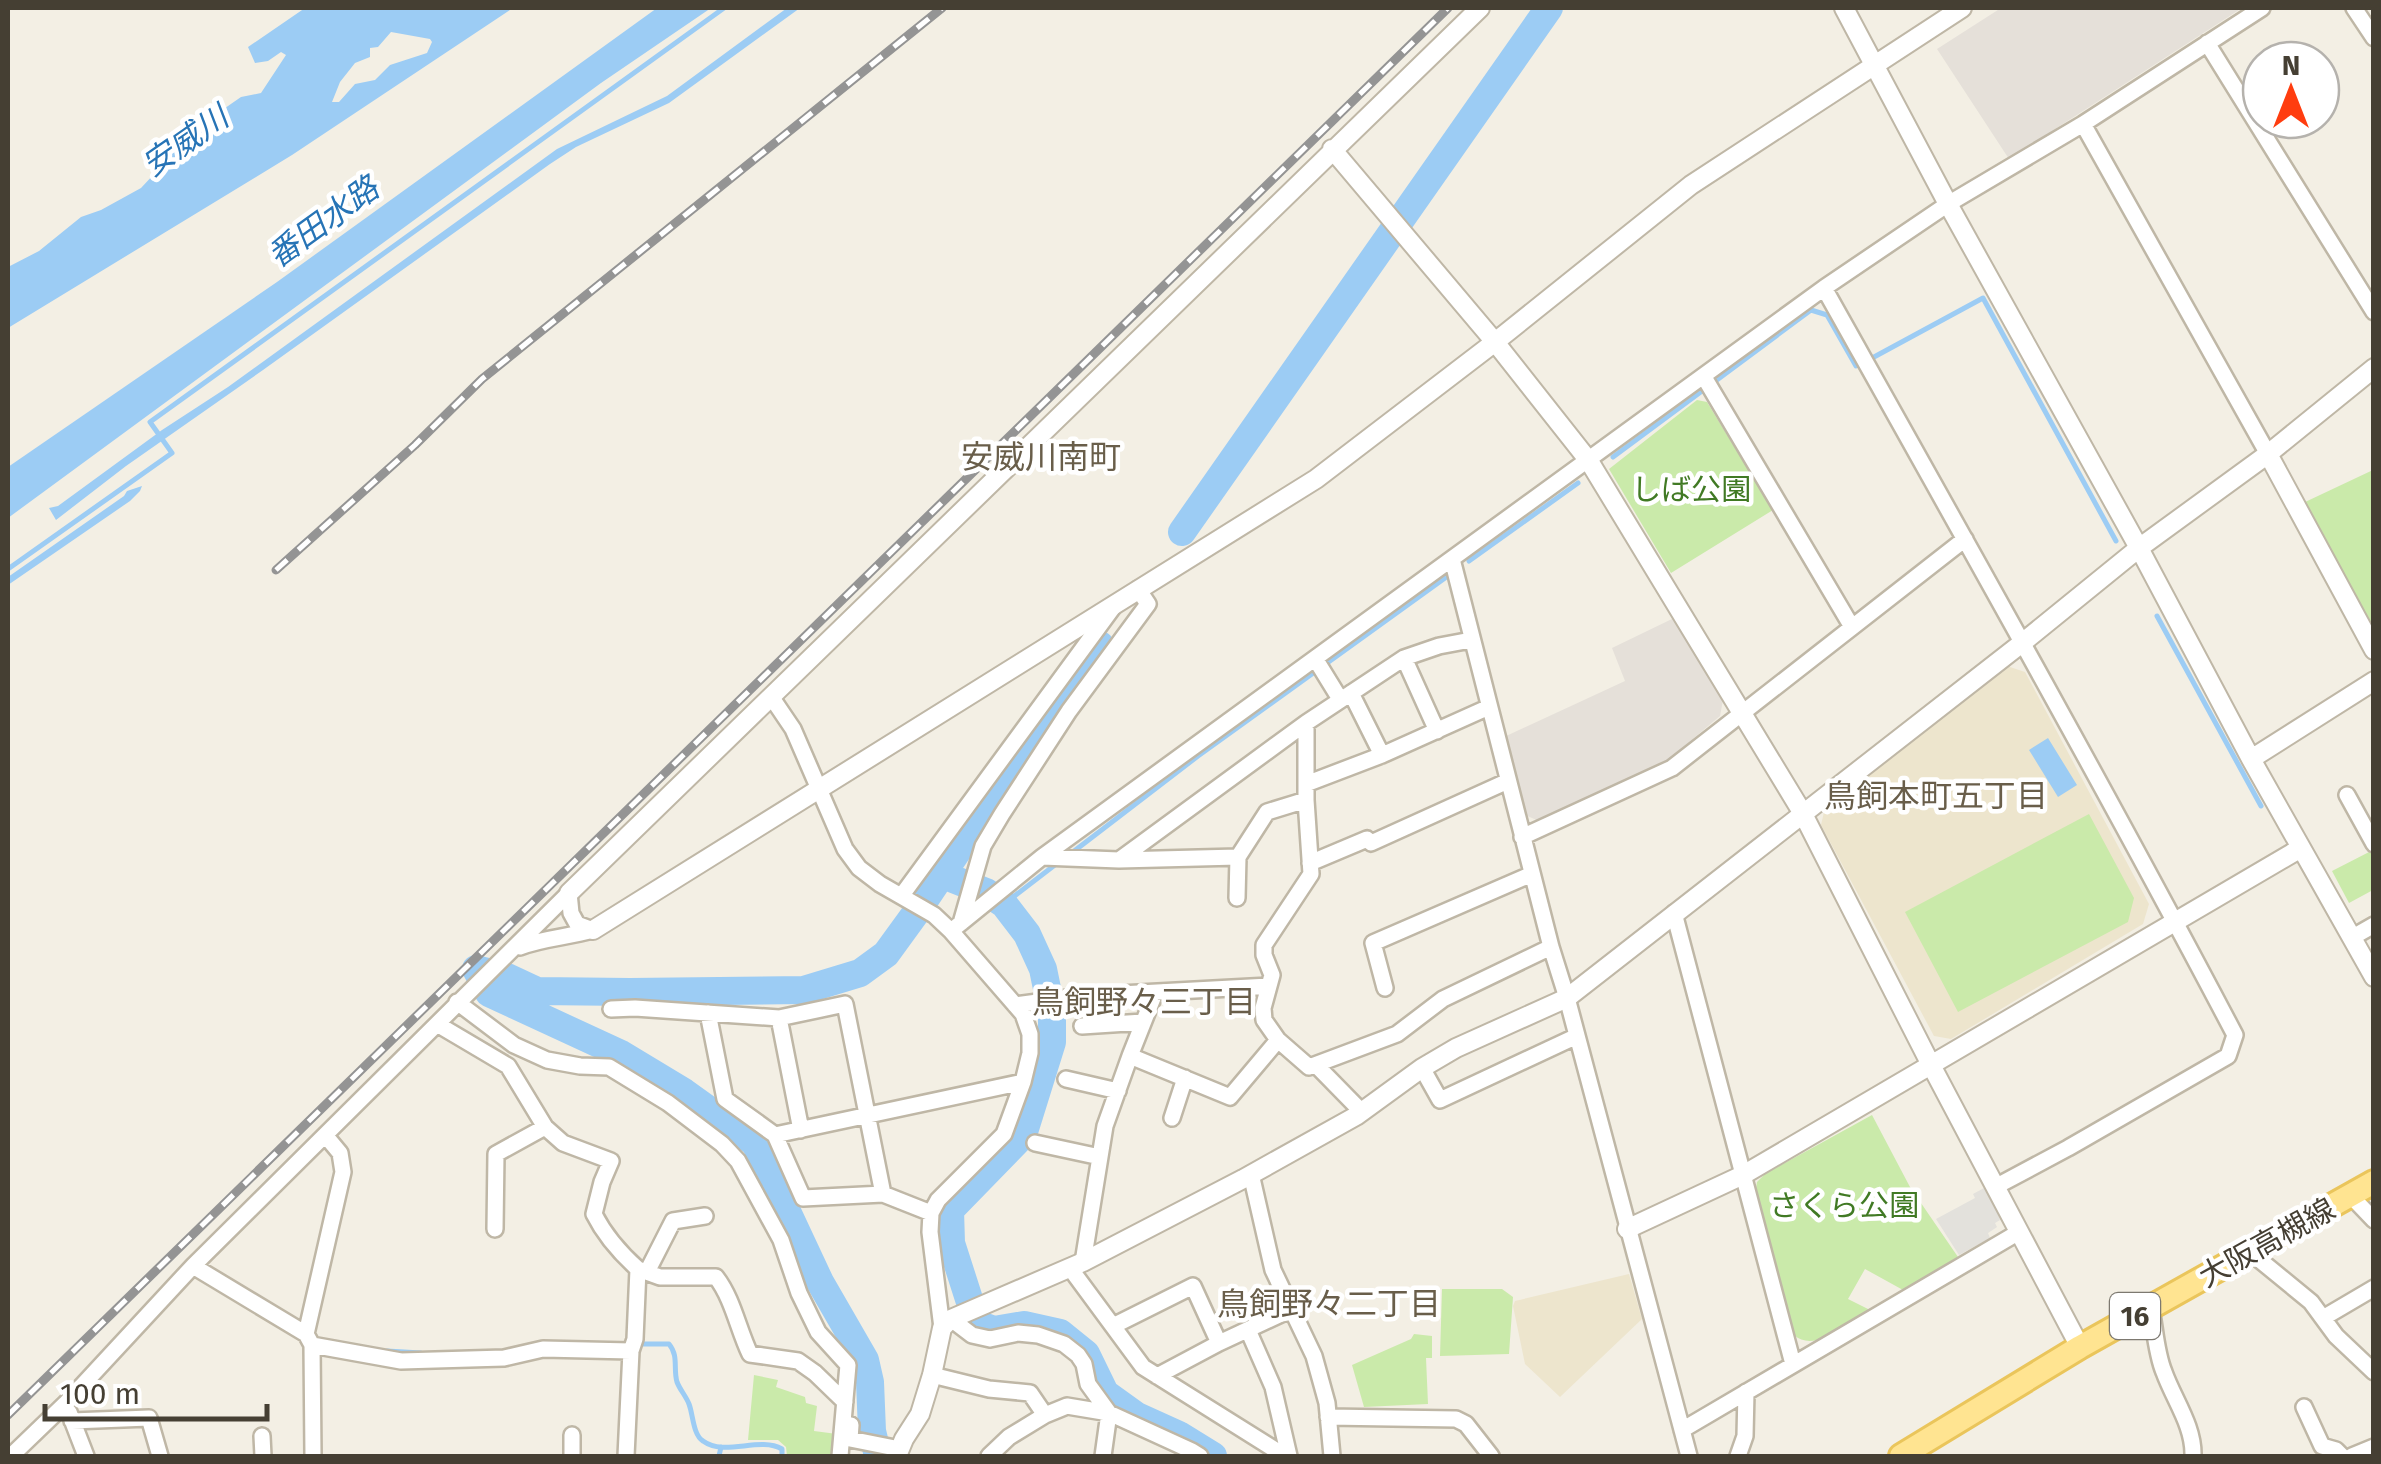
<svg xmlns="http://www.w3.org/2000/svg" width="2381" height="1464" viewBox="0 0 2381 1464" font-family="'Fira Sans','Noto Sans JP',sans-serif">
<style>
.industrial{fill:#e5e0d9}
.education{fill:#ede5cd}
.green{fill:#caeaaa}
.parking{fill:#e3e1dc}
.water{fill:#9cccf4;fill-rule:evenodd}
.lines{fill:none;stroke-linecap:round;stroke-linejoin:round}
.stream{stroke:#9cccf4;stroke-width:5}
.river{stroke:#9cccf4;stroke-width:28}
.minor-casing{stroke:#bfb7a6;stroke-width:20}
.tertiary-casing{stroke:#bfb7a6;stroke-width:22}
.primary-casing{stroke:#eac55b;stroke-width:28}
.minor{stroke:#fff;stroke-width:15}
.tertiary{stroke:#fff;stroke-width:18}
.primary{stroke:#ffe491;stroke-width:22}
.rail-casing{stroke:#949494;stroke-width:9}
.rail{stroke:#fff;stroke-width:5;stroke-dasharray:15;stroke-linecap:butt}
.labels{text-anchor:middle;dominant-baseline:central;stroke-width:9;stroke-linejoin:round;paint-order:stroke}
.shield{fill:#fff;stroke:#7d7970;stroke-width:2.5}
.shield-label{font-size:28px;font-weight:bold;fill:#453f33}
.park-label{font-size:30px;fill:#417a24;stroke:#fff}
.street-label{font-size:30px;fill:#453f33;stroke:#fff}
.water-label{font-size:32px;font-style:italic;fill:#2774b6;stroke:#fff}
.neighbourhood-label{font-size:32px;fill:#695e4a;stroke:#fff}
</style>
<rect width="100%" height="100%" fill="#f3efe4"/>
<path class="industrial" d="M2001 8H2242L2009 159 1937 49Z
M1674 618 1723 700 1720 716 1669 759 1539 821 1525 815 1504 737 1625 681 1612 648Z"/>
<path class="education" d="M2007 666 2025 672 2149 904 2143 924 1951 1039 1934 1036 1821 825 1825 808Z
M1629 1274 1642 1319 1560 1397 1525 1364 1513 1306 1515 1301Z"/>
<path class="green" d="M1697 400 1707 402 1773 510 1671 573 1609 469Z
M2373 470V631L2353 590 2303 503Z
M2089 814 2134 898 2128 922 1958 1012 1905 912Z
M2373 850V890L2349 903 2332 871Z
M1872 1115 1910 1187 1958 1257 1903 1290 1865 1269 1848 1299 1870 1310C1850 1322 1815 1354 1794 1335L1756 1188 1757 1182 1765 1174Z
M1442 1289H1502L1513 1297 1509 1354 1440 1356Z
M1414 1334 1432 1336V1358H1426L1428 1404 1364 1407 1352 1365 1411 1339Z
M754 1375 778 1380 776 1387 805 1397 806 1403 817 1406 814 1431 837 1434 834 1456H787L786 1447 778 1440H748Z"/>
<path class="parking" d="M1984 1188 1998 1214 2000 1220 1995 1223 1997 1227 1988 1233 1990 1238 1959 1255 1936 1219 1975 1198 1973 1194Z"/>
<path class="water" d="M305 8H513L292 155 8 328V267L39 251 81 217 101 210 141 188 155 173 177 139 199 123 200 115H215L241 97 261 93 286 55 281 52 268 61 255 63 248 47ZM391 32 430 39 432 42 427 53 390 65 375 80 355 84 339 102H332L340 82 355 63 370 57V48L378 47Z
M657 8H711L601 83 8 518V467L277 282Z
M787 8H800L669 103 576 147 550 164 263 370 126 466 56 520 49 508 58 506 162 430 228 387 557 149 667 96Z
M142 486 140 491 130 501 8 585V577L124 496 127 491Z
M2048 738 2077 785 2058 797 2029 750Z"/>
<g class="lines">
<path class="stream" d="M1874 357 1983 298 2116 541
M1613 457 1811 310 1827 315 1856 366 1859 365
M1469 561 1578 483
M8 569 172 453 150 422 724 8
M2157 616 2261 806
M1069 855 1198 756 1445 578
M1004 904 1060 861
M636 1344H669C679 1356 673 1369 677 1382 680 1390 686 1396 689 1404 693 1414 693 1435 703 1441 725 1457 759 1436 782 1449V1456
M387 1351 421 1353
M719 1456 721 1447"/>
<path class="river" d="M1182 532 1549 8
M943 875 986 892 1004 904 1027 934 1043 969 1052 1013V1042L1023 1135 950 1210 951 1243 977 1324 994 1330 1024 1325 1060 1333 1086 1354 1105 1393 1137 1416 1179 1435 1213 1456
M476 969 507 977 537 991 630 992 804 990 860 973 886 954 918 910 1008 776 1100 645
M476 969 489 993 621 1054 684 1092 755 1143 820 1282 865 1360 870 1382 872 1431 878 1456"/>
<g class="minor-casing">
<path id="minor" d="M2354 8 2374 38
M2207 43 2374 312
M2083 124 2268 454
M1824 288C1963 536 2103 784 2235 1035L2228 1056 2068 1148 1995 1187
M1704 377 1852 627
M1452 559 1551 947 1567 998 1689 1456
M1404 658 1437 731
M1316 660 1340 699
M1351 693 1382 755
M772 698 793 729 845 849 859 868 880 884 934 915 951 931 1023 1014 1030 1034V1053L1023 1082 1004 1134 938 1200 931 1213 930 1232 942 1328
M1306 784 1382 755 1489 707
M2347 795 2374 844
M1522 837 1672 768 1965 539
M1042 857 1119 860 1238 857
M1119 860 1306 723 1404 658 1439 646 1471 640
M1310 863 1367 839 1371 843 1508 781
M569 893 571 913 577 924 593 930
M902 895 1114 606
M1237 898 1238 857 1267 812 1306 800
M1674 913 1793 1364
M961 923 983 846 1002 814 1069 711 1148 604 1138 589
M951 931 1042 857 1824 288 1948 204 2083 124 2262 8
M2353 937 2374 925
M520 947C543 938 569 937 593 930
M1385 988 1373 943 1532 874
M457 1002 514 1045 547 1060 580 1066 609 1067 668 1103 722 1144 738 1161 781 1240 799 1293 818 1332 848 1365 840 1456
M1015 1005 1083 996 1269 986
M611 1009 635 1008 779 1018 845 1004 883 1194
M708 1013 725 1099 775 1135 803 1198 883 1194 931 1213
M779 1018 801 1130
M437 1024 508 1066 545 1127 563 1143 611 1161 602 1182 594 1214C605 1236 619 1252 638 1269L635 1339 631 1351 626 1456
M1082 1026 1143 1022
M1278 1040 1309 1067 1397 1034 1443 999 1551 947
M1130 1056 1230 1097 1278 1040 1264 1020 1263 1008 1272 975 1264 955V945L1311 874 1306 800V723
M1316 1065 1362 1112
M1422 1068 1440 1100 1577 1036
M1066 1079 1118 1091
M1172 1118 1185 1078
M775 1135 1023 1082
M1035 1143 1100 1157
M1251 1174 1273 1270 1314 1356 1327 1403 1332 1456
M2351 1196 2374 1220
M495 1229 496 1154 545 1127
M2250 1252 2311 1302 2336 1336 2374 1372
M1083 1262 1105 1126 1130 1056 1155 993
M193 1266 306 1334 312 1345 313 1456
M1070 1268 1143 1367 1285 1456
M638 1269 660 1277H716C733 1299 738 1329 750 1354L798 1361 815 1373 845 1402
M647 1272 673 1221 705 1216
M2151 1308C2155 1329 2156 1353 2164 1372 2174 1400 2194 1426 2193 1456
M2323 1318 2374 1288
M951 1319 972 1335 990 1339 1018 1333 1038 1335 1064 1344 1078 1355 1084 1364 1088 1384 1109 1413 1103 1456
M1113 1326 1193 1286 1219 1343
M1248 1330 1273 1387 1289 1456
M306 1334 343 1172 340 1153 325 1135
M312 1345 401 1361 504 1358 543 1349 631 1351
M932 1375 989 1389 1030 1393 1045 1415
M1157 1376 1219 1343 1292 1309
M2304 1407 2322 1446 2336 1450 2342 1456
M69 1412 86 1456
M1328 1417 1456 1419 1466 1424 1491 1456
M72 1421 149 1418 160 1456
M851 1425 850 1439 900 1449
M1682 1430 2019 1232
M262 1436 263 1456
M11 1456 65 1404 193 1266 569 893
M572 1456V1435
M989 1456 1009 1437 1045 1415 1067 1406 1109 1413 1192 1451 1200 1456
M1738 1456 1745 1436 1746 1392
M2352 1456 2374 1447"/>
</g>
<g class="tertiary-casing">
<path id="tertiary" d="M1844 8 1948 204 2139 548 2251 759 2374 977
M1332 149 1495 342 1589 461 1802 812 1931 1065 2080 1347
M2268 454 2374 650
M2251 759 2374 681
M569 893 1480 8
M593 930 1316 479 1495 342 1691 185 1962 8
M1627 1229 1743 1175 2301 848
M897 1456 904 1439 920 1414 932 1375 942 1328 951 1319 1083 1262 1243 1179 1356 1116 1422 1068 1456 1048 1567 998 2022 643 2139 548 2268 454 2374 368"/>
</g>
<g class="primary-casing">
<path id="primary" d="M1901 1456 2080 1347 2374 1182"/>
</g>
<use href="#minor" class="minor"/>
<use href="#tertiary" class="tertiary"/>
<use href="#primary" class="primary"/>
<g class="rail-casing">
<path id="rail" d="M276 570 415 445 482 379 942 8
M8 1415 1448 8"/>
</g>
<use href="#rail" class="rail"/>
</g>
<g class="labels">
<rect class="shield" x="2110" y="1293" width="50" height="46" rx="8"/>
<g class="shield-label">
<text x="2135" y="1316">16</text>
</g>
<g class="park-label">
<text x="1691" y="490">しば公園</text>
<text x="1844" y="1206">さくら公園</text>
</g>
<g class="street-label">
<text transform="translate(2267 1243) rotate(-29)">大阪高槻線</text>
</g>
<g class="water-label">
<text transform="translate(185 141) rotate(-35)">安威川</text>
<text transform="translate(323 222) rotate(-36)">番田水路</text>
</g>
<g class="neighbourhood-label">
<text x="1041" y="457">安威川南町</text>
<text x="1936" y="796">鳥飼本町五丁目</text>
<text x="1144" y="1002">鳥飼野々三丁目</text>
<text x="1329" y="1304">鳥飼野々二丁目</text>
</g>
</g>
<rect width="2381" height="1464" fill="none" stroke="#453f33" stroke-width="20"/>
<g transform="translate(2291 90)"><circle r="48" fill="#ffffff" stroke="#b5b2ad" stroke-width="2.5"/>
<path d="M0-8L18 38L0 25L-18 38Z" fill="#ff3d0f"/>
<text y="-15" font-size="28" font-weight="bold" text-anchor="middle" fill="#453f33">N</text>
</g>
<path d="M45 1404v15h222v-15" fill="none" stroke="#453f33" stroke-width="5"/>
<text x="60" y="1404" font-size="30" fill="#453f33" stroke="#ffffff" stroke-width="8" paint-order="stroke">100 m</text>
</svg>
